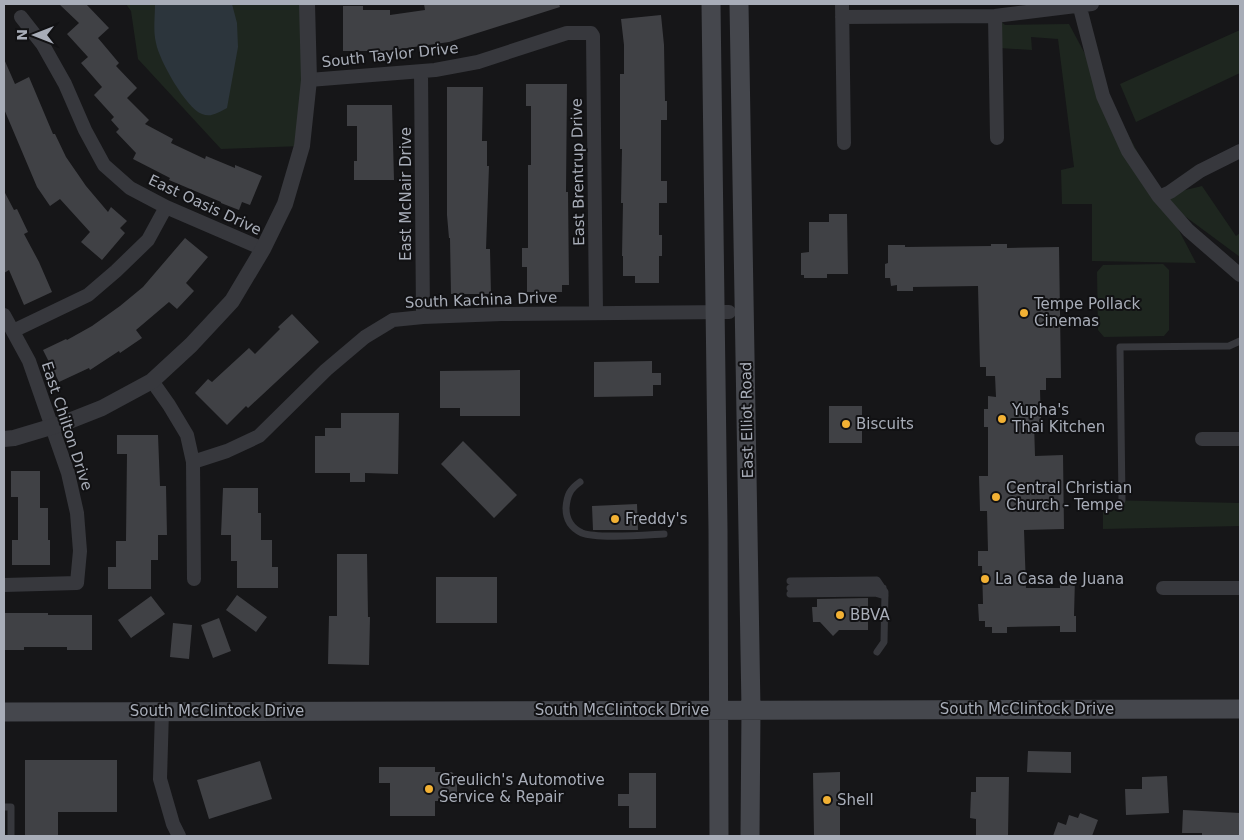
<svg xmlns="http://www.w3.org/2000/svg" width="1244" height="840" viewBox="0 0 1244 840" font-family="'DejaVu Sans',sans-serif">
<style>
.green{fill:#1e261f}
.water{fill:#2c353c}
.building{fill:#404145}
.lines{fill:none;stroke-linecap:round;stroke-linejoin:round}
.service{stroke:#37383d;stroke-width:7}
.minor{stroke:#37383d;stroke-width:14}
.tertiary{stroke:#37383d;stroke-width:16}
.secondary{stroke:#45474d;stroke-width:19}
.poi-dot{fill:#f2b134;stroke:#111113;stroke-width:2}
.labels{text-anchor:middle;dominant-baseline:central;stroke-width:4;stroke-linejoin:round;paint-order:stroke}
.street-label{font-size:15px;fill:#a8adb8;stroke:#111113}
.poi-label{font-size:15px;fill:#a8adb8;stroke:#111113;text-anchor:start}
</style>
<rect width="100%" height="100%" fill="#161618"/>
<path class="green" d="M126 4H307L302 146 221 149 138 59 131 11Z
M995 16 1005 25 1069 24 1161 196 1202 186 1236 236 1240 233V257L1163 200 1196 263 1092 261V204H1062L1061 170 1074 167 1058 39 1031 37 1032 50 1000 48Z
M1240 30V73L1136 122 1120 84Z
M1163 264 1169 270V330L1164 336 1104 337 1098 330 1097 272 1103 265Z
M1103 500 1240 503V526L1103 529Z"/>
<path class="water" d="M155 4H232L237 23 238 47 227 108C219 112 211 118 202 114 186 108 159 60 156 43 153 31 155 16 155 4Z"/>
<path class="building" d="M59 4H86L109 28 98 38 119 63 116 66 137 88 127 98 149 120 145 124 173 139 171 143 205 159 206 156 235 168V165L262 176 250 205 242 202 239 210 221 203V202L169 180 170 178 133 159 136 153 116 132 119 129 111 120 114 117 94 95 102 87 81 63 88 57 67 34 79 23Z
M424 4H559L560 7 449 42 386 51H343V6H363V10H390V15L425 10Z
M661 15 664 45 665 101H667V120H661V181H667V203H659V235H662V256H659V283H635V276H623V256H622L623 203H621L622 149H620V74H624V45L621 19Z
M4 59 15 84 29 77 53 134H55L66 157 86 186 108 212 111 207 127 221 120 228 125 233 102 260 81 242 90 232 60 199 50 206 37 187 4 109Z
M526 84H567L566 192H568L569 285H562V292H527V267H522V248H528V165H531V106H526Z
M447 87H483L482 141H487V166H489L486 249H490L491 294H451L450 238H449L447 215Z
M347 105H392L394 180H354V161H357V126H347Z
M4 191 14 210 17 209 28 232 24 234 39 262 52 292 24 305 9 270 4 273Z
M829 214H847L848 274H827V278H804V275H801V253L809 252V222H829Z
M185 238 208 257 186 283 194 291 177 309 169 302 136 330 142 338 120 353 119 351 90 370 89 368 59 382 43 350 66 339 67 340 92 326 120 306 143 287Z
M991 244H1007V248L1059 247 1061 378H1046V390H1040L1041 423H1034L1035 456 1063 455 1064 529 1024 530 1026 588H1060V578H1075L1074 616H1076V632H1060V626L1007 627V633H992V627H985V621H979L978 604H983L982 566H978V551H988L987 511H980L979 476H988V427H984V409H988V396L996 397 995 376H986V367H980L978 286 913 287V291H897V285L891 286 890 278H885V264L888 263V245H905V247L991 246Z
M292 314 319 342 248 408 246 406 227 425 195 393 208 379 212 382 249 348 255 354 280 329 278 327Z
M652 361V373H661V385H653V396L594 397V362Z
M520 370V416H460V408H440V371Z
M829 406H862V443H829Z
M341 413H399L398 474 365 473V482H350V473H315V436H325V428H341Z
M117 435H158L160 486H166L167 535H158V560H151V589H108V567H116V541H126L127 454H117Z
M463 441 517 495 494 518 441 464Z
M11 471H40V508H48V540H50V565H12V540H18V497H11Z
M223 488H258V513H261V540H272V567H278V588H237V561H231V535H221Z
M637 504 638 530H593L592 506Z
M337 554H367L368 617H370L369 665 328 664 329 616H337Z
M436 577H497V623H436Z
M237 595 267 617 256 632 226 610Z
M151 596 165 614 131 638 118 620Z
M868 598V630H839L833 636 820 622H813L812 607H817V599Z
M4 613H48V615H92V650H67V647H24V650H4Z
M219 618 231 651 213 658 201 625Z
M173 623 192 625 189 659 170 657Z
M1028 751 1071 752V773L1027 772Z
M25 760H117V812H58V836H25Z
M260 761 272 799 209 819 197 780Z
M379 767H435V772H452L457 778V795L451 801H435V816H390V783H379Z
M840 772V836H814L813 773Z
M629 773H656V828H629V806H618V794H629Z
M1167 776 1169 813 1126 815 1125 789H1142V777Z
M976 777H1009L1008 836H976V819L970 818 971 792H976Z
M1183 810 1240 813V836H1202V833H1182Z
M1080 813 1098 820 1092 836H1053L1058 822 1066 825 1069 815 1078 818Z"/>
<g class="lines">
<path class="service" d="M580 482C570 489 567 495 566 508 566 519 571 528 582 533 597 539 645 535 664 534
M1122 500 1120 347 1229 346 1240 341
M790 581 877 580 885 592 884 642 877 652
M790 588 877 587 883 588
M790 594 875 593 885 596
M4 807H11V836"/>
<path class="minor" d="M842 4 844 143
M1079 4 1103 96 1128 151 1159 197 1188 230 1240 275
M995 16 997 138
M21 17 43 45 65 84 85 130 104 165 130 188 166 207 263 249
M842 17 995 16 1092 4
M421 72 423 317
M309 80 435 70 478 62 567 33H591L593 36 596 312
M1159 197 1170 192 1200 171 1240 151
M4 315 29 361 68 473 77 513 80 551 77 583 4 585
M13 331 88 295 116 271 148 240 166 207
M152 381 169 405 187 435 193 462 194 579
M1202 439H1240
M193 462 227 451 259 436 326 370 365 337 393 320 423 317 502 314 729 312
M1163 588H1240
M162 711 160 779 173 824 179 836"/>
<path class="tertiary" d="M4 439 14 438 64 423 102 408 152 381 191 345 232 301 263 249 285 204 302 146 309 80 307 4"/>
<path class="secondary" d="M711 4 718 530 719 836
M739 4 751 709 750 836
M4 712 1240 709"/>
</g>
<g class="poi-dot">
<circle cx="1024" cy="313" r="5"/>
<circle cx="1002" cy="419" r="5"/>
<circle cx="846" cy="424" r="5"/>
<circle cx="996" cy="497" r="5"/>
<circle cx="615" cy="519" r="5"/>
<circle cx="985" cy="579" r="5"/>
<circle cx="840" cy="615" r="5"/>
<circle cx="429" cy="789" r="5"/>
<circle cx="827" cy="800" r="5"/>
</g>
<g class="labels">
<g class="street-label">
<text transform="translate(390 55) rotate(-6)">South Taylor Drive</text>
<text transform="translate(578 172) rotate(-91)">East Brentrup Drive</text>
<text transform="translate(406 194) rotate(-90)">East McNair Drive</text>
<text transform="translate(205 205) rotate(25)">East Oasis Drive</text>
<text transform="translate(481 300) rotate(-2)">South Kachina Drive</text>
<text transform="translate(747 420) rotate(-91)">East Elliot Road</text>
<text transform="translate(67 426) rotate(72)">East Chilton Drive</text>
<text x="1027" y="709">South McClintock Drive</text>
<text x="622" y="710">South McClintock Drive</text>
<text x="217" y="711">South McClintock Drive</text>
</g>
<g class="poi-label">
<text x="1034" y="304">Tempe Pollack<tspan x="1034" dy="17">Cinemas</tspan></text>
<text x="1012" y="410">Yupha's<tspan x="1012" dy="17">Thai Kitchen</tspan></text>
<text x="856" y="424">Biscuits</text>
<text x="1006" y="488">Central Christian<tspan x="1006" dy="17">Church - Tempe</tspan></text>
<text x="625" y="519">Freddy's</text>
<text x="995" y="579">La Casa de Juana</text>
<text x="850" y="615">BBVA</text>
<text x="439" y="780">Greulich's Automotive<tspan x="439" dy="17">Service &amp; Repair</tspan></text>
<text x="837" y="800">Shell</text>
</g>
</g>
<rect width="1244" height="840" fill="none" stroke="#a8adb8" stroke-width="10"/>
<g transform="translate(35 35) rotate(270)" stroke="#111113" stroke-width="4" paint-order="stroke">
<path d="M0-4L9 19L0 12L-9 19Z" fill="#a8adb8"/>
<text y="-8" font-size="14" font-weight="bold" text-anchor="middle" fill="#a8adb8">N</text>
</g>
</svg>
